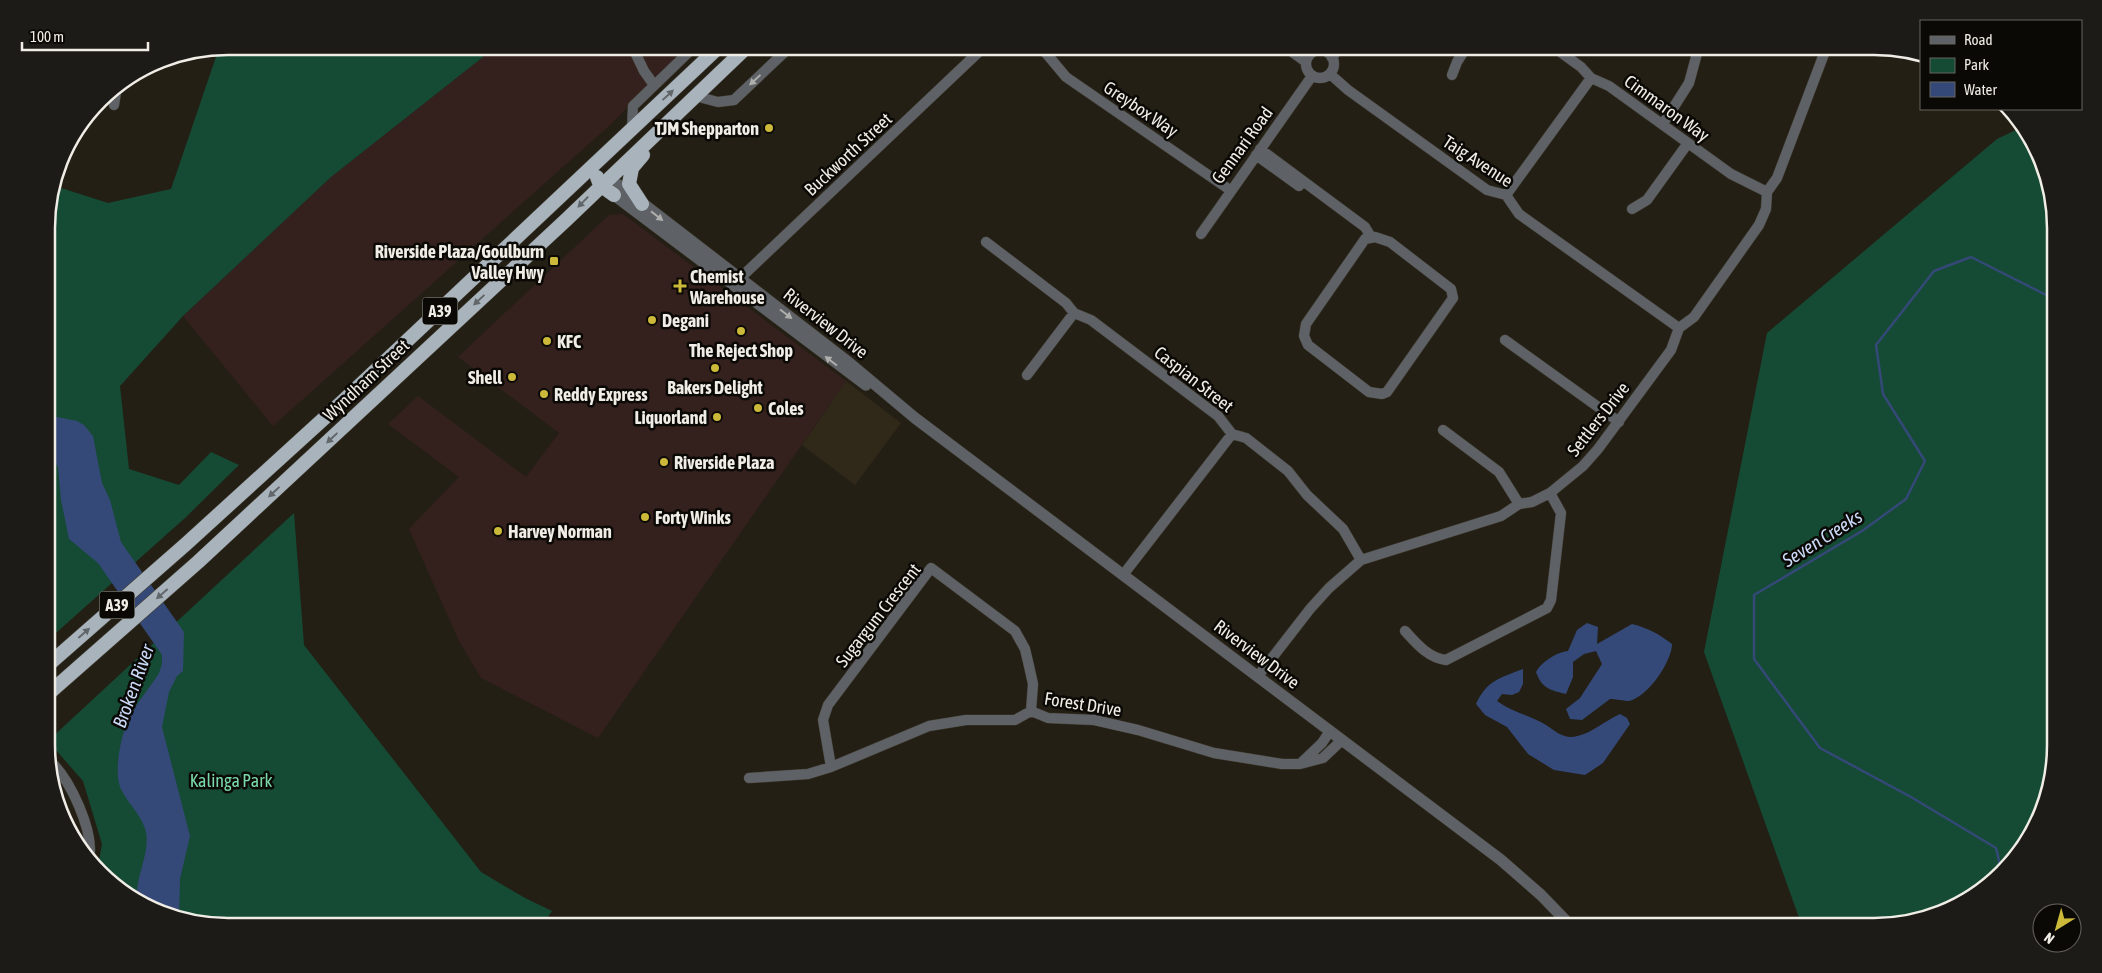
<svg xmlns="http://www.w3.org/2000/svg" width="2102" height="973" viewBox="0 0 2102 973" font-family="'Asap Condensed',sans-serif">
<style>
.commercial{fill:#34211e}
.built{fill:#302818}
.green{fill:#154b34}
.water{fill:#344977}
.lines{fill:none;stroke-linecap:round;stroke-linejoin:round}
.stream{stroke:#344977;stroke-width:2.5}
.minor-casing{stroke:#413c32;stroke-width:11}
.tertiary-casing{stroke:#413c32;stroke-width:12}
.trunk-casing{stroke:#413c32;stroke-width:15}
.minor{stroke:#5e6266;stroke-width:10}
.tertiary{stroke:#5e6266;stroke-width:11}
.trunk{stroke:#a8b3bc;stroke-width:14}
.oneway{fill:#aeaeac}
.oneway2{fill:#61666a}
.poi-dot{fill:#ccb939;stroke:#0b0905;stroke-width:2}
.labels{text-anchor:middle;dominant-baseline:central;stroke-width:5;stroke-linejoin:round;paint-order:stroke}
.shield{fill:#0b0905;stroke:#aba9a2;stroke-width:1}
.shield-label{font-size:16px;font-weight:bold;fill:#f0ede6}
.street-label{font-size:18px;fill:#f0ede6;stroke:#0b0905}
.poi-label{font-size:18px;font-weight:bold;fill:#f0ede6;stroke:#0b0905;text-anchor:start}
.park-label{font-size:18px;fill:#79d9aa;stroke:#0b0905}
.water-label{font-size:19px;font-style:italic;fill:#cbdaf9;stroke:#0b0905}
.rim{fill:none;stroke:#f0ede6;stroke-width:2.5}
</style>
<rect width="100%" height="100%" fill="#241f15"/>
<path class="commercial" d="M491 46H690L610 125 273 426 183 316 331 177 483 57Z
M623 214 846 381 598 738 481 678 459 641 409 529 459 477 388 424 418 396 526 477 559 433 458 357 609 215Z"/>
<path class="built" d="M846 381 901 423 855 485 802 445Z"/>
<path class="green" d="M228 46H491L483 57 331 177 183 316 120 386 129 469 179 485 211 452 239 465 185 518 48 640 47 215 55 186 108 203 171 189 219 48Z
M2022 127 2054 204 2056 746 2042 815 2011 865 1975 896 1933 917 1886 926H1802L1704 652 1767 333 1997 139Z
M294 513 304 645 481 872 525 898 552 911 541 927H228L158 913 98 866 102 844 83 781 48 741Z"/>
<path class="water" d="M47 415 77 421 84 425 93 436 102 483 110 500 121 542 184 632 183 671 177 676 169 692 162 727 190 836 180 879 179 917 158 913 137 896C136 875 150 854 146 832 142 815 128 804 121 789 113 772 121 735 129 718 137 702 150 688 159 673L162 664V655L98 563 69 539 61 500 58 467 47 450Z
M1587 623 1598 627 1597 644 1632 624C1648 628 1659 634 1672 644 1672 661 1648 697 1629 701 1624 701 1616 699 1610 699L1582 720 1570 719 1566 709 1580 698 1602 664 1596 651 1584 654 1573 662V677L1566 694C1549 690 1542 688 1536 672 1541 662 1557 652 1568 651L1577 630Z
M1523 669V684L1519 692 1512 695 1502 694 1497 701C1512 712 1531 716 1546 725 1554 730 1561 737 1571 737 1589 736 1604 721 1620 714L1627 718 1630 724 1603 763 1585 775 1554 770 1528 754 1507 727 1485 715 1476 704C1487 680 1500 678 1523 669Z"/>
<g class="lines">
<path class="stream" d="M2002 873 1996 848 1911 797 1820 748 1754 659V595L1862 531 1906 499 1925 461 1883 394 1876 345 1934 271 1971 257 2054 299"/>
<g class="minor-casing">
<path id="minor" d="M632 46 644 71 654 85
M1040 46 1066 77 1230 190
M1284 46 1306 62
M1552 46 1581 67 1591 78 1609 86 1731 174 1767 192
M1306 64a14 14 0 1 1 28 0a14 14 0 1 1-28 0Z
M1332 58 1340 46
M1330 74 1348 90 1487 190 1506 195 1519 214 1679 328
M1452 75 1457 62 1467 46
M695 96 718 102 734 100 791 46
M114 105 117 86
M1663 124 1689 83 1699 46
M632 128 633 106 695 46
M1260 149 1365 227 1371 237
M1256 155 1299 186
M1506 195 1591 78
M1632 209 1647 200 1688 143
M1201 234 1312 76
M1375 237 1390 242 1451 289 1453 298 1387 392 1382 394 1369 392 1308 345 1304 336 1306 324 1365 239Z
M986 242 1066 303 1074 313 1091 320 1218 416 1232 434 1246 438 1288 471 1307 495 1343 529 1361 560
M735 283 985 46
M1505 340 1619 422
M1027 375 1074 313
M1443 430 1499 472 1519 504
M1123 575 1232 434
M1405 631C1416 643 1428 658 1446 660L1547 608 1551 600 1561 513 1550 493
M1258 676 1310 609 1329 588 1361 560 1501 516 1519 504 1532 502 1550 493 1583 466 1598 449 1671 350 1679 328 1694 317 1759 225 1766 209 1767 192 1777 178 1827 46
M48 759C70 778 95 832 89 860
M1301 763 1322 743 1330 731
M831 767 823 720 828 705 931 568 1015 631 1025 649 1029 666 1033 684 1031 711
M749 778 808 774 831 767 929 726 966 720H1015L1031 711 1048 718 1094 720 1138 730 1214 753 1282 764H1300L1323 758 1342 740"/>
</g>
<g class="tertiary-casing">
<path id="tertiary" d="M619 185 847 361 915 418 1501 860 1541 895 1571 926
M614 195 866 385"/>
</g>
<g class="trunk-casing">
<path id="trunk" d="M597 177 600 185 614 195
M642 204 629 184 632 168 643 155
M48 665 186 544 342 402 720 46
M48 694 198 562 566 220 748 46"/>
</g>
<use href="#minor" class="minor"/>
<use href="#tertiary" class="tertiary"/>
<use href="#trunk" class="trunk"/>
</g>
<defs><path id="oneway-solid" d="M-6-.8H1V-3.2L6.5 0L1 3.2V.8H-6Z" transform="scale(1.25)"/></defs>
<g class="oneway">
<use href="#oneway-solid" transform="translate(755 80) rotate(137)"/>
<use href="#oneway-solid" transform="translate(657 216) rotate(38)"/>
<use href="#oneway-solid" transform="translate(786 314) rotate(37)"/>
<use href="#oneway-solid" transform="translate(831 361) rotate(-143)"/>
</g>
<g class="oneway2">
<use href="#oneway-solid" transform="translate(668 95) rotate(-43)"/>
<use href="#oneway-solid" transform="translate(583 202) rotate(134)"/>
<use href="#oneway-solid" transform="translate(479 300) rotate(137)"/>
<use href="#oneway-solid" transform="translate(332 438) rotate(137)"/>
<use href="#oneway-solid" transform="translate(274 492) rotate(137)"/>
<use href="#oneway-solid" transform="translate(162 594) rotate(139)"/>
<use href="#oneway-solid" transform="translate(84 633) rotate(-41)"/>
</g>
<g class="poi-dot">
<circle cx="769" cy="128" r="5"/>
<rect x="549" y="256" width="10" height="10" rx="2.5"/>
<path d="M677.5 278.5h5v5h5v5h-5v5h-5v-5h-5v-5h5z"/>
<circle cx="652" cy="320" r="5"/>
<circle cx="741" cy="331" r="5"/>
<circle cx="547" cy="341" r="5"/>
<circle cx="715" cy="368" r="5"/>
<circle cx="512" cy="377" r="5"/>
<circle cx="544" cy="394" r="5"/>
<circle cx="758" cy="408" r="5"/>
<circle cx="717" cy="417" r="5"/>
<circle cx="664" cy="462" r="5"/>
<circle cx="645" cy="517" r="5"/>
<circle cx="498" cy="531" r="5"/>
</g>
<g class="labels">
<g class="shield">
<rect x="422.5" y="297.5" width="35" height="27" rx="4"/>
<rect x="99.5" y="591.5" width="35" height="27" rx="4"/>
</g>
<g class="shield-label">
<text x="440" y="311">A39</text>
<text x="117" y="605">A39</text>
</g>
<g class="street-label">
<text transform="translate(1667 108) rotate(36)">Cimmaron Way</text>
<text transform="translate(1141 109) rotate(34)">Greybox Way</text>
<text transform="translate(1242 145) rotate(-54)">Gennari Road</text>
<text transform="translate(848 154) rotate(-43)">Buckworth Street</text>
<text transform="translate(1478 161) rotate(33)">Taig Avenue</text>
<text transform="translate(826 323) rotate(38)">Riverview Drive</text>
<text transform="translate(1194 379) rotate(38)">Caspian Street</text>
<text transform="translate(366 380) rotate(-43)">Wyndham Street</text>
<text transform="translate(1598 419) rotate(-52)">Settlers Drive</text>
<text transform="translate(878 615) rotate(-52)">Sugargum Crescent</text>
<text transform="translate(1257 654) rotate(37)">Riverview Drive</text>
<text transform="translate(1083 704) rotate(9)">Forest Drive</text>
</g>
<g class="poi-label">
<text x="759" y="128" text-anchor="end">TJM Shepparton</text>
<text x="544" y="251" text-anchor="end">Riverside Plaza/Goulburn<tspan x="544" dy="21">Valley Hwy</tspan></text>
<text x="690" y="276">Chemist<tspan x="690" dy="21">Warehouse</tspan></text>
<text x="662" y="320">Degani</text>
<text x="557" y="341">KFC</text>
<text x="741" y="350" text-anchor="middle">The Reject Shop</text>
<text x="502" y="377" text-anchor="end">Shell</text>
<text x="715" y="387" text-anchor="middle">Bakers Delight</text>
<text x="554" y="394">Reddy Express</text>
<text x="768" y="408">Coles</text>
<text x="707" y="417" text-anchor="end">Liquorland</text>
<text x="674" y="462">Riverside Plaza</text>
<text x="655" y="517">Forty Winks</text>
<text x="508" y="531">Harvey Norman</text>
</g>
<g class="park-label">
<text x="231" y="780">Kalinga Park</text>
</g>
<g class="water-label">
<text transform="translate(1822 538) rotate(-32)">Seven Creeks</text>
<text transform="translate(133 686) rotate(-70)">Broken River</text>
</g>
</g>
<path d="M0 0H2102V973H0ZM228 55H1874A173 173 0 0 1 2047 228V745A173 173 0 0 1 1874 918H228A173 173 0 0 1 55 745V228A173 173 0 0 1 228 55Z" fill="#1d1b17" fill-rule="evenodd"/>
<path class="rim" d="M228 55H1874A173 173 0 0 1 2047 228V745A173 173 0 0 1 1874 918H228A173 173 0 0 1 55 745V228A173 173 0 0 1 228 55Z"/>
<rect x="1920" y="20" width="162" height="90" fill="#0b0905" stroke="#67645f"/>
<rect x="1930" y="36" width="25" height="8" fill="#5e6266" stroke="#67645f"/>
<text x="1964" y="45" font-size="15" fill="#f0ede6">Road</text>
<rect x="1930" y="58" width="25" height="15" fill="#154b34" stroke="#67645f"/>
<text x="1964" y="70" font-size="15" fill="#f0ede6">Park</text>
<rect x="1930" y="82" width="25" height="15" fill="#344977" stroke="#67645f"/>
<text x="1964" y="95" font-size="15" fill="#f0ede6">Water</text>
<g transform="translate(2057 928) rotate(217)"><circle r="24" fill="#0b0905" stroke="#67645f"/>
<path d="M0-4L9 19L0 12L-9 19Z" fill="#ccb939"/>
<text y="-8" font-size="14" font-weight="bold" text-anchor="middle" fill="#f0ede6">N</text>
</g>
<path d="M22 42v8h126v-8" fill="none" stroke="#f0ede6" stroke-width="2.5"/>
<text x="30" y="42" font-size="15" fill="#f0ede6" stroke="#0b0905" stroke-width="4" paint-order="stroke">100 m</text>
</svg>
